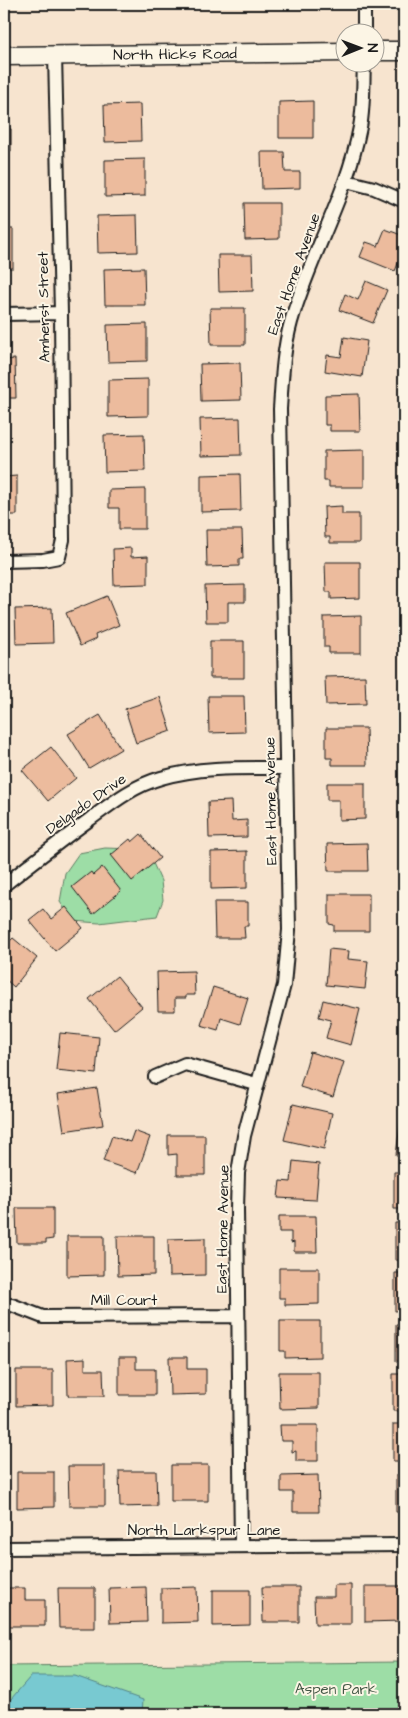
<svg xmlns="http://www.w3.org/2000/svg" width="408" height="1718" viewBox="0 0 408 1718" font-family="'Architects Daughter',sans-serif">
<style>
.green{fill:#9ddda6;stroke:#5c7c61}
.water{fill:#78c9d1;stroke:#538489}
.building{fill:#ecbb9d;stroke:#1c1c1c}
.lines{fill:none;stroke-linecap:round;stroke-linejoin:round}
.minor-casing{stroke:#1c1c1c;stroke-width:16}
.secondary-casing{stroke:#1c1c1c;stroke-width:21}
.minor{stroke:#fcf5e5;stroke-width:12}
.secondary{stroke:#fcf5e5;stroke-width:18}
.labels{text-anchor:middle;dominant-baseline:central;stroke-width:4;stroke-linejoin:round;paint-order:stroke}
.street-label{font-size:15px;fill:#1c1c1c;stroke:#fcf5e5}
.park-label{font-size:15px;fill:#435645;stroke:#fcf5e5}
</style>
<rect width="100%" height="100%" fill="#f7e4cf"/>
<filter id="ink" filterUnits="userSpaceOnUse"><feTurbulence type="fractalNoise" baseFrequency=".02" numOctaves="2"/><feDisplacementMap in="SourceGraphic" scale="10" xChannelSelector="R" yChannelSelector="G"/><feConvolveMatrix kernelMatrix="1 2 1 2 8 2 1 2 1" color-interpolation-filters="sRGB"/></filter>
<g filter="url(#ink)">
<path class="green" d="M105 848 135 849 153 863 161 881 163 900 157 916 99 923 73 921 60 902 65 873 79 853Z
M404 1662V1714H4V1666Z"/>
<path class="water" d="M31 1676H75L143 1700 142 1714H4V1707Z"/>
<path class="building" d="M313 101V138H279V102Z
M140 104 141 141 105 142 104 105Z
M4 129H11V151H4Z
M261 152H284L285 172H300V188L262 189Z
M145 159V196L105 197V160Z
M244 203H279V239L245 240Z
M137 215 138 252 98 253 97 216Z
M4 229H13V268H4Z
M385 229 404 236V249L395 271 360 257 366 242 378 246Z
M218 255H252L253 291 219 292Z
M144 268 145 305H105L104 269Z
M366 281 387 290 373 323 339 310 345 294 358 300Z
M210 308H245V345H211Z
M147 324V361L108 362 107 325Z
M344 337 367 341 362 377 325 371 327 355 341 357Z
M15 359 16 398H4V360Z
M240 363 241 400 201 401 200 364Z
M148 379V416L108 417V380Z
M359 394 360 431H330V425H325V395Z
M240 418 241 455 201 456 200 419Z
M144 434 145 471 105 472 104 435Z
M364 450V487H329V481H324V451Z
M240 474 241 511 201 512V475Z
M17 476V515H4V477Z
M145 489V529H119V508H109V490Z
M342 506V514H359V543H330V537H325L324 507Z
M206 530H242L243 559H239V566L207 567Z
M131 548V557L148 556V584L114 585 113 549Z
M325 562H360V598L331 599V592H326Z
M245 585V602H228V622H206L205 586Z
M107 596 119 625 95 635 96 639 80 646 66 613Z
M52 608 53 643 16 644 15 609Z
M361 616V653H329V647H324V617Z
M210 641H244V678H210Z
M365 676 366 704 326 705 325 677Z
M208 696H244L245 732 209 733Z
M160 697 171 731 136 743 125 709Z
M100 715 121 749 89 768 68 734Z
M326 728H366L367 765H332V758H326Z
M51 747 76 778 48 801 22 770Z
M327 783H365V819L339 820V800H327Z
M231 801 232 821 247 820V837L209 838 208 802Z
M141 834 160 858 132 881 111 855 130 839 132 842Z
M367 843 368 871H328L327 844Z
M247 851V888L211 889V852Z
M102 867 121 891 93 914 72 887 91 872 93 875Z
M329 894H369V931H334V925L329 924Z
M214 902H248V926H244L245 938H215Z
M66 907 83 928 55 951 29 920 43 909 51 919Z
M13 938 37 958 14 987 4 978V944L5 942 8 943Z
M329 949 349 951 348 959 368 961 365 989 326 985Z
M194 971 195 995H186V998H175V1011H158L157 972Z
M117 976 142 1007 114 1030 89 999Z
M213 987 248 998 240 1024 221 1018 218 1030 201 1025Z
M323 1000 360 1009 351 1045 326 1038 331 1020 319 1017Z
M60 1033 99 1037 96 1074 56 1070Z
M310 1052 344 1062 333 1097 300 1087Z
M97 1088 103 1125 64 1131 58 1094Z
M293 1104 332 1113 324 1149 284 1140Z
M401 1118 404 1119V1156L396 1155Z
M134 1131 150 1137 137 1173 103 1161 112 1136 130 1142Z
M168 1135H205V1175H177V1154L168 1155Z
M293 1161 319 1164 316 1200 278 1198 280 1181 291 1182Z
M394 1172H404V1209H394Z
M16 1208H53V1239L46 1240V1243H17Z
M279 1216H316L317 1252H294V1242L291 1243V1232H279Z
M395 1223H404V1260H395Z
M67 1236H104V1275L67 1276Z
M117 1236H154V1275L118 1276Z
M205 1238V1275L169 1276 168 1239Z
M279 1268H319V1304L285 1305V1298H279Z
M395 1273H404V1310L395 1311Z
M280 1321H320V1357L285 1358V1351H280Z
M396 1324H404V1361H396Z
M119 1357H136V1369H155V1395H119Z
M169 1357H187V1369H206V1394L170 1395Z
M85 1358V1370H103L104 1396H68L67 1359Z
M16 1370H53V1405L16 1406Z
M279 1372H319V1408L280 1409Z
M393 1374H404V1411H393Z
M393 1424H404V1461H393Z
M280 1425H318V1461H296V1451L292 1452V1441H281Z
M171 1465H208V1501H171Z
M68 1466H105V1506H69Z
M119 1471H156L157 1506 120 1507Z
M17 1472H54V1507L17 1508Z
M318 1475 319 1512H293V1492H281V1476Z
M396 1475H404V1512H396Z
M334 1585H351V1624H315L314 1597H334Z
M365 1586H402V1621L365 1622Z
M146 1587 147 1622 110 1623 109 1588Z
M197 1587 198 1622 161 1623V1588Z
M262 1587H299V1622H263Z
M8 1588H25V1600H45V1626H8Z
M58 1588H95V1628H59Z
M213 1590H250V1625L213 1626Z"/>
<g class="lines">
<g class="minor-casing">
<path id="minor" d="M364 4V32
M346 181 374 188 404 201
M4 314 61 313
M4 561 43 560 59 557 63 540 61 313 55 55
M4 885C32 863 60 841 89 820 112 803 133 786 161 778 202 766 244 768 286 768
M155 1077 185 1064 256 1084
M12 1305 43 1317 238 1316
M241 1545 237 1209 238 1173 244 1136 284 985 289 930 280 409C282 379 283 351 291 322 310 255 347 196 360 127 364 107 363 84 364 62
M4 1548 404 1545"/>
</g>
<g class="secondary-casing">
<g id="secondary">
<path d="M376 51H404"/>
<path id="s1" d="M4 56 346 52"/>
</g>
</g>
<use href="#minor" class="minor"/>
<use href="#secondary" class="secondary"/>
</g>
</g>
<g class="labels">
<g class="street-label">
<text stroke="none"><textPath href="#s1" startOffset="171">North Hicks Road</textPath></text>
<text transform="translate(294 274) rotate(-70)">East Home Avenue</text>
<text transform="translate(44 307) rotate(-91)">Amherst Street</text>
<text transform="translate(271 801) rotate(-91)">East Home Avenue</text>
<text transform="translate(86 804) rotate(-35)">Delgado Drive</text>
<text transform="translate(223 1229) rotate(-89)">East Home Avenue</text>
<text x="124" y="1300">Mill Court</text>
<text x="204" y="1530">North Larkspur Lane</text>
</g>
<g class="park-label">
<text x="336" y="1689">Aspen Park</text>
</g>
</g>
<rect width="408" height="1718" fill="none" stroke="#fcf5e5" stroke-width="20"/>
<rect x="10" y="10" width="388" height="1698" fill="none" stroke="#1c1c1c" stroke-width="2" filter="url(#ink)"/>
<g transform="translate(360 48) rotate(89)"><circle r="24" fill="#fcf5e5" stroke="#a29e95"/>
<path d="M0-4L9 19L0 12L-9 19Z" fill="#1c1c1c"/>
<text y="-8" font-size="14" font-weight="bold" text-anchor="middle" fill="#1c1c1c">N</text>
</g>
</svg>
